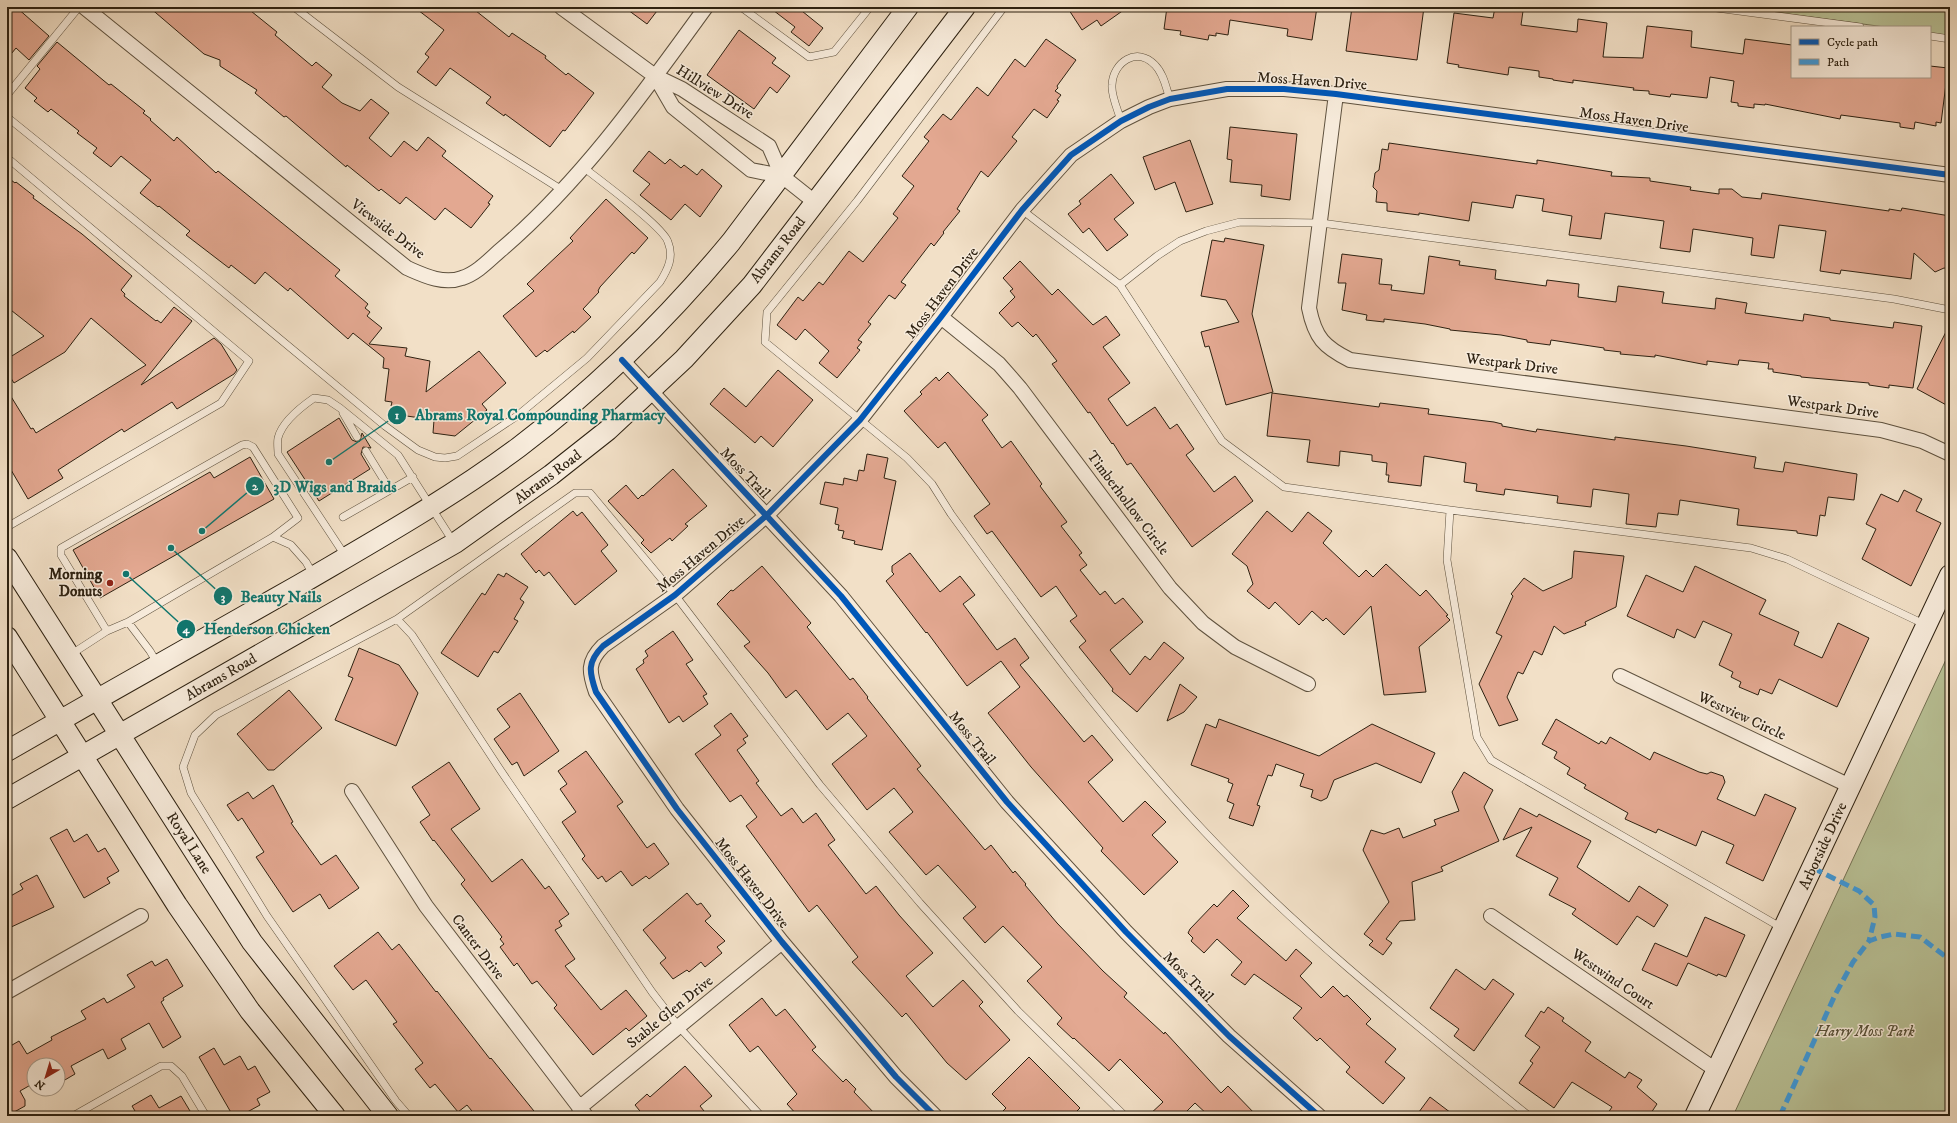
<svg xmlns="http://www.w3.org/2000/svg" width="1957" height="1123" viewBox="0 0 1957 1123" font-family="'IM FELL DW Pica',serif">
<style>
.green{fill:#b9c297;stroke:#737254}
.building{fill:#e3a891;stroke:#2d2111}
.lines{fill:none;stroke-linecap:round;stroke-linejoin:round}
.lane-casing{stroke:#5e513e;stroke-width:8}
.street-casing{stroke:#5e513e;stroke-width:16}
.secondary-casing{stroke:#2d2111;stroke-width:22}
.lane{stroke:#f7ebdb;stroke-width:7}
.street{stroke:#f7ebdb;stroke-width:14}
.secondary{stroke:#f7ebdb;stroke-width:20}
.quiet{stroke:#3d9bde;stroke-width:5;stroke-dasharray:10 5;stroke-linecap:butt}
.cycleway-casing{stroke:#f7ebdb;stroke-width:8}
.cycleway{stroke:#0057b8;stroke-width:6}
.poi-dot{fill:#8f2418;stroke:#f7ebdb;stroke-width:1.5}
.labels{text-anchor:middle;dominant-baseline:central;stroke-width:3;stroke-linejoin:round;paint-order:stroke}
.street-label{font-size:15px;fill:#2d2111;stroke:#f7ebdb}
.poi-label{font-size:15px;font-weight:bold;fill:#2d2111;stroke:#f7ebdb;text-anchor:end}
.park-label{font-size:15px;font-style:italic;fill:#575139;stroke:#f7ebdb}
.leader{fill:none;stroke:#0f766e;stroke-width:1.5}
.callout-dot{fill:#0f766e;stroke:#f7ebdb;stroke-width:1.5}
.mark-label{font-size:12px;text-anchor:middle;font-weight:bold;fill:#fff}
.callout-label{font-size:16px;text-anchor:middle;font-weight:bold;fill:#0f766e;stroke:#f7ebdb;stroke-width:3;stroke-linejoin:round;paint-order:stroke}
</style>
<rect width="100%" height="100%" fill="#f2e0c7"/>
<filter id="stains"><feTurbulence type="fractalNoise" baseFrequency=".005" numOctaves="4"/><feColorMatrix values="0 0 0 0 .2 0 0 0 0 .09 0 0 0 0 .02 0 0 0 .5 -.17"/></filter>
<radialGradient id="worn" r=".72"><stop offset=".6" stop-color="#630" stop-opacity="0"/><stop offset="1" stop-color="#630" stop-opacity=".3"/></radialGradient>
<path class="green" d="M1736 7H1950V36L1930 33V27H1885Z
M1950 651V1116H1733Z"/>
<path class="building" d="M7 7H16L49 36 29 60 16 48 7 59Z
M149 7H246L277 32 275 35 312 66 316 62 332 75 322 87 342 103 360 111 371 99 389 113 369 138 391 157 404 141 417 151 428 137 446 151 442 156 493 196 488 203 490 204 471 228 445 208 435 220 406 197 400 204 381 189 379 191 347 165 346 167 286 116 284 117 255 93 257 90 220 66V60L204 54Z
M414 7H471L509 37 512 33 546 56 545 58 566 75 568 73 594 93 565 131 563 130 550 147 505 114 504 116 486 103 491 97 450 68 436 86 417 72 429 57 425 54 444 30Z
M624 7H660L647 24Z
M769 7H797L823 28 809 46 791 32 795 27Z
M1067 7H1128L1101 26 1097 20 1082 30Z
M1167 7H1317L1312 40 1287 36 1288 29 1230 20 1228 35 1216 33V36L1209 35 1208 40 1180 35 1181 31 1164 29Z
M1352 7H1424L1417 60 1346 51Z
M1495 7 1523 11 1521 25 1577 32 1578 19 1607 23 1603 57 1643 58 1647 26 1692 31 1691 47 1743 54 1745 39 1792 45V77H1930V66L1948 68 1941 123 1936 122V126L1915 122 1914 129 1900 127V123L1841 115 1840 119 1765 104V105L1754 104V108L1738 106V103L1731 102 1734 81 1710 77 1707 98 1671 94 1670 97 1649 94V91L1633 90 1634 88 1573 80V83L1553 80V79L1539 77V71L1509 67 1508 75 1458 67 1459 65 1447 63 1454 13 1493 18Z
M739 30 776 58 772 63 790 76 777 93 770 87 754 109 707 75Z
M1046 39 1076 60 1057 86 1058 88 1055 91 1061 95 1057 100 1059 101 1047 118 1034 109 1012 137 1017 141 988 177 981 171 957 209 960 211 943 232 944 233 934 246 931 243 901 282 906 285 895 299 889 295 868 322 871 324 858 340 862 342 857 348 860 350 837 378 819 363 829 351 805 329 796 340 777 325 798 297 803 301 819 282 823 285 849 251 863 262 898 218 893 214 914 186 902 176 929 141 924 137 943 114 951 120 977 87 988 96 1015 59 1025 67Z
M57 42 109 85 111 84 145 111 143 113 151 119 150 120 174 141 177 137 216 173 218 171 340 270 335 276 368 304 365 308 370 312 367 316 382 328 369 344 407 348 405 356 430 361 426 392 479 351 506 383 482 404 487 410 455 436 433 433 434 420 400 415 401 408 391 406 392 402 385 401 389 369 383 368 384 358 353 333 348 339 290 288 288 291 265 272 255 284 231 265 229 268 186 235 190 231 159 206 158 207 140 193 151 180 121 156 111 167 93 153 97 148 77 133 79 131 51 109 48 112 34 101 37 98 25 88 40 69 37 66Z
M1230 127 1297 134 1290 200 1261 196 1262 185 1230 182 1232 160 1227 159Z
M1190 140 1213 204 1186 212 1175 182 1155 190 1143 157Z
M1389 143 1537 164V160L1612 172 1611 176 1650 178V181L1691 187 1690 190 1719 194V189H1732L1742 197 1761 199 1762 193 1889 211V209L1901 211 1902 208 1950 216V269L1944 268 1935 272 1914 253 1911 279 1841 270 1840 274 1820 271 1826 231 1779 225 1774 258 1751 255 1753 238 1693 229 1690 252 1660 248 1664 221 1605 213 1601 239 1569 235 1572 216 1542 211 1544 199 1516 195 1513 208 1472 202 1469 221 1419 213V215L1387 211V203L1376 202 1377 191 1373 187 1375 173 1379 170 1382 149 1388 150Z
M649 151 665 164 670 159 681 168 684 165 697 175 702 169 722 186 700 217 685 204 671 220 640 195 650 184 633 171Z
M1111 174 1134 203 1114 219 1128 235 1107 251 1089 228 1083 233 1068 214 1081 204 1079 201Z
M7 177 15 183 16 182 34 196 33 198 82 234 132 276 121 290 125 294 124 296 156 321 157 320 161 323 174 307 192 321 141 385 214 338 221 344 237 370 234 374 177 409 172 402 124 432 122 429 58 470 63 478 28 499 7 463V390L31 429 33 428 36 433 146 365 91 318 65 352 14 383 7 372V359L44 336 7 307Z
M606 199 648 238 634 254 632 252 600 287 598 291 599 292 583 309 591 317 574 333 573 331 547 352 545 350 536 357 503 316 534 291 527 284 573 241 570 238Z
M1225 238 1264 245 1252 314 1273 392 1226 405 1209 346 1205 347 1201 332 1239 322 1226 300 1201 296 1212 240 1224 242Z
M1342 254 1382 259 1379 284 1392 285 1391 290 1424 294 1429 256 1460 261 1459 265 1496 270 1495 279 1546 286 1547 280 1579 284 1578 297 1616 302 1618 286 1664 292 1662 303 1715 309 1716 298 1747 303 1745 313 1803 321 1804 314 1830 318V320L1893 328 1894 322 1922 326 1913 388 1889 385V388L1869 385V383L1801 377V376L1773 372V369H1768L1769 363 1739 360 1738 365 1707 361V365L1655 355V357L1620 354 1621 352 1604 350V348L1551 340 1550 345 1527 342V340L1501 335 1450 330V329L1425 324 1384 319V322L1366 320 1367 315 1342 310 1346 283H1338Z
M1020 261 1052 295 1058 289 1093 325 1106 316 1120 335 1103 347 1130 383 1108 399 1127 426 1155 407 1170 429 1177 424 1194 449 1186 455 1214 492 1235 476 1253 501 1192 547 1131 463 1127 465 1113 443 1112 444 1090 412 1088 413 1052 364 1057 361 1036 334 1033 337 1018 322 1012 327 999 313 1015 297 1010 291 1013 289 1003 278Z
M1950 324V407L1917 389Z
M778 370 813 400 773 447 761 436 755 443 710 404 724 388 746 407Z
M948 372 988 415 982 420 1002 448 1011 441 1042 484 1040 486 1067 522 1061 526 1082 553 1079 555 1087 565 1080 570 1100 595 1105 591 1115 604 1123 598 1143 622 1110 650 1130 675 1145 656 1150 660 1164 642 1184 658 1137 712 1112 691 1113 689 1079 647 1086 641 1070 621 1077 616 1056 586 1041 597 992 531 987 534 974 516 990 504 945 442 938 448 904 411 922 394 920 392 936 377 939 381Z
M1272 393 1379 407 1380 403 1429 409 1428 414 1494 422 1502 424V426L1536 432 1537 429 1615 440V437L1686 446 1756 457 1754 468 1783 472 1785 462 1857 474 1854 500 1828 497 1825 516 1820 515 1817 536 1797 533V531L1737 525 1739 509 1680 500 1678 515 1658 513 1656 527 1626 524 1629 494 1593 489 1591 507 1557 503 1558 496 1505 489 1504 495 1476 491 1477 484 1464 482 1466 463 1424 456 1421 486 1388 482 1389 475H1386L1387 463 1372 461V455L1340 451 1339 466 1307 462 1310 440 1267 436Z
M339 418 352 440 357 442 360 441 362 433 371 448 363 447 361 454 370 469 319 501 287 452Z
M867 454 888 458 884 478 896 481 882 550 854 544 855 541 842 538 844 531 838 530 839 525 835 524 838 508 820 504 825 482 843 485 844 478 857 481 859 470 864 471Z
M250 457 274 499 100 598 73 550 210 472 214 478Z
M673 469 707 506 685 524 688 526 672 541 670 538 651 553 641 543 644 540 608 501 626 485 638 499 642 495 643 496Z
M1904 490 1922 499 1916 511 1941 523 1911 586 1862 559 1876 529 1866 524 1881 494 1898 502Z
M573 511 577 516 582 512 608 545 601 551 617 571 575 605 549 572 544 576 539 570 536 573 521 554Z
M1267 511 1292 532 1308 512 1332 531 1323 543 1359 577 1366 570 1373 577 1386 564 1420 596 1426 590 1448 615 1446 616 1450 620 1419 647 1426 692 1384 695 1371 606 1344 635 1326 618 1323 621 1312 611 1299 625 1275 602 1269 609 1247 591 1253 584 1247 566 1232 554Z
M1574 551 1624 556 1616 607 1585 622 1586 625 1564 634 1554 626 1542 655 1534 651 1523 674 1518 672 1507 697 1518 720 1499 726 1479 684 1502 636 1496 633 1513 596 1511 594 1524 578 1543 591 1572 578Z
M910 553 940 592 960 576 975 595 963 604 997 650 1015 638 1029 658 1020 665 1084 742 1092 735 1113 760 1088 782 1123 822 1145 801 1166 822 1152 835 1178 862 1144 895 1101 851 1103 848 1031 767 988 713 1020 687 1001 661 967 686 927 632 926 633 886 581 894 574 892 572V566Z
M762 566 811 623 807 627 850 680 853 678 868 697 867 698 921 766 917 769 985 850 991 845 1013 873 1015 871 1026 884 1025 885 1057 923 1103 971 1127 993 1124 997 1164 1034 1165 1032 1221 1093 1228 1086 1257 1116H1209L1195 1103 1182 1116H1148L1163 1102 1120 1059 1109 1071 1074 1038 1073 1039 1057 1024 1062 1018 1027 981 1042 967 1003 926 985 943 963 918 976 907 938 865 926 875 889 832 913 812 894 788 867 810 832 764 867 736 848 713 827 730 796 690 786 698 768 673 744 646 750 642 717 604 731 590 733 591Z
M1695 566 1766 600 1759 614 1799 632 1794 645 1822 658 1838 623 1869 638 1837 707 1779 679 1772 694 1760 689 1758 695 1739 687 1741 682 1731 677 1733 672 1719 665 1732 634 1703 621 1695 638 1677 629 1674 638 1627 616 1646 575 1683 592Z
M506 573 528 587 520 599 524 602 514 619 518 621 498 653 494 651 478 677 441 653 482 593 485 595 498 574 504 577Z
M673 631 693 660 686 664 707 694 703 696 708 704 683 722 679 716 669 723 636 669 644 663 643 660 648 656 645 651Z
M359 648 399 665 418 693 396 746 335 720 353 678 348 676Z
M1180 684 1197 697 1184 712 1167 721Z
M289 690 322 728 274 770H268L237 734Z
M520 693 559 751 524 776 517 762 512 765 494 739 510 727 497 709Z
M731 713 748 736 743 739 746 743 737 750 759 781 756 783 781 816 792 808 803 823 816 813 835 840 828 845 866 894 876 886 899 915 933 953 906 976 933 1007 963 980 983 1002 979 1006 1010 1040 966 1080 947 1063 906 1013 902 1017 852 962 858 957 817 905 809 912 746 826 757 817 741 795 730 802 695 754 721 735 714 726Z
M1219 719 1319 756 1372 724 1435 753 1421 783 1376 763 1334 780 1327 798 1321 801 1311 797 1313 790 1300 786 1304 774 1276 764 1272 776 1268 775 1257 805 1260 806 1253 826 1229 818 1234 804 1227 801 1233 784 1228 782 1229 779 1191 765 1206 724 1216 728Z
M1556 719 1599 744 1601 741 1606 744 1610 737 1650 760 1654 752 1699 772 1707 774 1711 772 1723 776 1725 782 1717 799 1755 816 1765 794 1796 808 1763 881 1726 863 1734 845 1702 831 1696 846 1658 829 1656 833 1625 819 1628 813 1584 788 1586 785 1567 774 1570 768 1554 758 1557 752 1542 744Z
M586 751 623 802 617 806 647 848 654 843 669 864 649 879 646 876 632 886 621 871 606 882 602 876 598 879 582 859 585 856 562 822 576 812 560 789 567 784 558 771Z
M449 762 480 809 451 829 492 882 522 859 545 889 549 886 569 914 559 921 562 926 555 930 575 959 565 966 601 1010 626 990 647 1016 629 1031 626 1028 593 1055 554 1008 557 1005 537 981 532 984 517 963 514 966 500 947 504 944 500 939 502 937 461 884 465 880 434 840 433 841 420 822 430 815 412 787Z
M1464 772 1493 790 1484 807 1499 841 1441 867 1443 871 1412 882 1415 920 1400 921 1386 939 1392 943 1383 955 1369 945 1373 941 1364 934 1389 902 1363 850 1371 830 1384 834 1399 828 1403 838 1436 825 1434 820 1459 811 1452 792Z
M273 785 293 822 291 823 321 865 336 855 359 888 329 909 320 894 293 912 256 857 264 852 242 818 238 821 227 805 248 792 253 799Z
M1520 808 1537 817 1539 814 1591 841 1577 867 1629 902 1639 886 1668 905 1654 927 1637 916 1617 945 1572 914 1576 909 1549 895 1558 878 1516 856 1532 827 1503 840Z
M67 829 74 842 87 834 98 852 105 848 119 871 107 878 110 883 84 898 50 838Z
M37 875 54 907 7 929V898L23 889 20 884Z
M1233 890 1249 906 1237 918 1286 961 1296 949 1312 963 1300 976 1321 998 1333 986 1344 997 1347 995 1371 1019 1366 1024 1396 1049 1385 1062 1405 1078 1383 1104 1346 1072 1350 1067 1320 1038 1317 1041 1293 1018 1302 1008 1254 974 1245 985 1231 975 1242 962 1217 939 1204 953 1191 941 1193 938 1188 933 1190 929 1214 904 1217 907Z
M687 893 697 905 701 903 711 916 705 921 725 941 717 947 722 953 705 967 701 962 689 972 687 970 673 979 660 963 666 958 643 930Z
M1705 917 1745 935 1726 977 1718 974 1717 976 1688 963 1677 986 1642 970 1655 943 1687 957Z
M378 932 392 950 399 944 436 992 437 991 490 1059 491 1058 538 1116H476L467 1105 458 1112 435 1084 430 1088 415 1069 423 1063 393 1024 397 1022 366 980 353 990 334 966Z
M167 959 183 986 163 998 164 1000 161 1002 181 1037 163 1048 149 1023 121 1039 126 1049 108 1059 103 1049 71 1066 75 1074 58 1084V1065H34V1083L20 1091 25 1100V1106L7 1116V1048L19 1041 27 1054 52 1040 51 1037 86 1019 81 1011 104 998 107 1003 135 987 127 975 152 961 155 966Z
M1456 969 1485 990 1493 979 1514 994 1474 1051 1454 1036 1459 1029 1430 1008Z
M762 998 776 1016 785 1009 816 1047 812 1050 843 1082 846 1079 856 1089 854 1092 877 1116H798L787 1104 797 1094 758 1046 750 1052 729 1025Z
M1548 1007 1564 1018 1562 1021 1591 1042 1585 1051 1625 1078 1629 1072 1642 1080 1637 1087 1657 1104 1649 1116H1606L1612 1107 1572 1082 1554 1108 1519 1083 1533 1063 1530 1061 1540 1047 1525 1036 1541 1011 1544 1013Z
M214 1048 224 1065 240 1056 248 1070 255 1066 270 1092 257 1099 260 1105 240 1116H233L199 1057Z
M1029 1057 1080 1108 1072 1116H998L1006 1108 992 1094Z
M685 1066 712 1096 700 1106 708 1116H644L635 1105 647 1094 650 1097Z
M151 1095 159 1108 181 1096 193 1116H138L132 1106Z
M1430 1097 1455 1116H1416Z"/>
<g class="lines">
<g class="lane-casing">
<path id="lane" d="M294 7 398 87 562 190
M741 7 809 57 834 52 870 7
M1004 7 857 201 767 312 765 342 907 458 932 484 951 514C1030 623 1111 732 1203 830 1302 936 1417 1026 1529 1116
M1709 7 1860 27
M1930 36 1950 39
M7 95 79 7
M7 117 205 277 385 426 418 450 435 457 445 458 457 456 517 416 587 358 660 282C668 269 674 257 668 242 664 227 598 179 583 167
M1121 121C1118 110 1111 96 1112 85 1113 62 1137 46 1155 65 1164 74 1166 88 1170 99
M7 165 11 161 249 361 221 403 7 527
M1022 210 1120 285 1222 441 1284 487 1450 510
M1120 285 1157 256 1180 241 1206 231 1240 222 1321 223 1894 299 1950 310
M343 413 357 437
M366 451 390 490
M343 517 413 477
M346 557 278 454C278 449 277 443 278 438 282 422 301 407 314 398L328 400 340 408 398 455 454 543
M397 619 575 493H590L675 595 820 785 920 903 1018 1011 1125 1116
M128 622 150 651 157 663
M107 631 61 555V548L242 445 247 444 253 447 298 518 273 537
M70 655 107 631 128 622 273 537 291 545 306 562 314 576
M1782 928 1491 760 1477 737 1447 560 1450 510 1751 548 1787 559 1926 625
M73 1116 161 1066H171L182 1076 206 1116
M409 1116 396 1101 267 916 191 793 183 767 195 735 216 715 397 619 412 635 501 771 652 992 679 1027 761 1116"/>
</g>
<g class="street-casing">
<path id="street" d="M84 7 407 268C423 275 443 285 462 278 478 273 491 258 503 248 583 179 645 91 706 7
M561 7 655 76 682 89 769 146 782 176
M655 76 673 107 751 170 782 176 816 203
M1336 94 1309 308C1315 338 1324 347 1350 360L1881 430 1922 441 1950 454
M941 317 999 364 1020 388 1170 588 1203 623 1235 647 1308 684
M622 360 841 596 1007 802 1126 932 1229 1036 1319 1116
M1620 676 1850 786
M352 791 426 906 586 1116
M1491 916 1716 1070
M7 992 141 916
M579 1108 782 942
M935 1116 896 1077 782 942 677 809 596 692C589 672 587 662 603 646L675 595 767 515 860 420 941 317 1022 210 1071 155 1121 121 1149 107 1170 99 1227 89H1284L1336 94 1950 175"/>
</g>
<g class="secondary-casing">
<path id="secondary" d="M7 558 252 942 388 1116
M7 637 177 905 250 1011 335 1116
M7 751C104 695 202 640 299 585 374 541 449 499 519 447 598 387 668 318 731 242L908 7
M7 799 455 543 551 475 608 430 684 359 752 285 965 7
M1695 1116 1950 575"/>
</g>
<use href="#lane" class="lane"/>
<use href="#street" class="street"/>
<use href="#secondary" class="secondary"/>
<path class="quiet" d="M1813 868 1859 891 1874 905 1875 917 1869 941
M1780 1116 1835 995 1853 962 1869 941 1880 937 1894 934 1920 937 1950 960"/>
<g class="cycleway-casing">
<path id="cycleway" d="M622 360 841 596 1007 802 1126 932 1229 1036 1319 1116
M935 1116 896 1077 782 942 677 809 596 692C589 672 587 662 603 646L675 595 767 515 860 420 941 317 1022 210 1071 155 1121 121 1149 107 1170 99 1227 89H1284L1336 94 1950 175"/>
</g>
<use href="#cycleway" class="cycleway"/>
</g>
<circle class="poi-dot" cx="110" cy="583" r="4"/>
<g class="labels">
<g class="street-label">
<text transform="translate(1312 81) rotate(4)">Moss Haven Drive</text>
<text transform="translate(715 92) rotate(32)">Hillview Drive</text>
<text transform="translate(1634 120) rotate(8)">Moss Haven Drive</text>
<text transform="translate(388 229) rotate(37)">Viewside Drive</text>
<text transform="translate(778 250) rotate(-52)">Abrams Road</text>
<text transform="translate(942 293) rotate(-53)">Moss Haven Drive</text>
<text transform="translate(1512 364) rotate(7)">Westpark Drive</text>
<text transform="translate(1833 407) rotate(8)">Westpark Drive</text>
<text transform="translate(745 473) rotate(46)">Moss Trail</text>
<text transform="translate(548 477) rotate(-37)">Abrams Road</text>
<text transform="translate(1128 503) rotate(53)">Timberhollow Circle</text>
<text transform="translate(701 554) rotate(-40)">Moss Haven Drive</text>
<text transform="translate(221 677) rotate(-30)">Abrams Road</text>
<text transform="translate(1742 716) rotate(25)">Westview Circle</text>
<text transform="translate(972 738) rotate(51)">Moss Trail</text>
<text transform="translate(189 843) rotate(57)">Royal Lane</text>
<text transform="translate(1823 846) rotate(-65)">Arborside Drive</text>
<text transform="translate(752 883) rotate(52)">Moss Haven Drive</text>
<text transform="translate(478 947) rotate(53)">Canter Drive</text>
<text transform="translate(1188 977) rotate(45)">Moss Trail</text>
<text transform="translate(1613 979) rotate(34)">Westwind Court</text>
<text transform="translate(670 1012) rotate(-39)">Stable Glen Drive</text>
</g>
<g class="poi-label">
<text x="102" y="574">Morning<tspan x="102" dy="17">Donuts</tspan></text>
</g>
<g class="park-label">
<text x="1865" y="1031">Harry Moss Park</text>
</g>
</g>
<path class="leader" d="M329 462L397 415M202 531L255 486M171 548L223 596M126 574L186 629"/>
<g class="callout-dot">
<circle cx="329" cy="462" r="4"/>
<circle cx="202" cy="531" r="4"/>
<circle cx="171" cy="548" r="4"/>
<circle cx="126" cy="574" r="4"/>
<circle cx="397" cy="415" r="10"/>
<circle cx="255" cy="486" r="10"/>
<circle cx="223" cy="596" r="10"/>
<circle cx="186" cy="629" r="10"/>
</g>
<g class="mark-label">
<text x="397" y="419">1</text>
<text x="255" y="490">2</text>
<text x="223" y="601">3</text>
<text x="186" y="633">4</text>
</g>
<g class="callout-label">
<text x="540" y="420">Abrams Royal Compounding Pharmacy</text>
<text x="335" y="492">3D Wigs and Braids</text>
<text x="281" y="602">Beauty Nails</text>
<text x="267" y="634">Henderson Chicken</text>
</g>
<rect width="1957" height="1123" fill="none" stroke="#f2e0c7" stroke-width="24"/>
<rect x="8" y="8" width="1941" height="1107" fill="none" stroke="#2d2111" stroke-width="2"/>
<rect x="12" y="12" width="1933" height="1099" fill="none" stroke="#2d2111"/>
<rect x="1791" y="26" width="140" height="52" fill="#f7ebdb" stroke="#a69a8a"/>
<rect x="1799" y="39" width="20" height="6" fill="#0057b8" stroke="#a69a8a"/>
<text x="1827" y="46" font-size="12" fill="#2d2111">Cycle path</text>
<rect x="1799" y="59" width="20" height="6" fill="#3d9bde" stroke="#a69a8a"/>
<text x="1827" y="66" font-size="12" fill="#2d2111">Path</text>
<g transform="translate(46 1077) rotate(218)"><circle r="19" fill="#f7ebdb" stroke="#a69a8a"/>
<path d="M0-3L7 15L0 10L-7 15Z" fill="#8f2418"/>
<text y="-6" font-size="11" font-weight="bold" text-anchor="middle" fill="#2d2111">N</text>
</g>
<rect width="100%" height="100%" filter="url(#stains)"/>
<rect width="100%" height="100%" fill="url(#worn)"/>
</svg>
